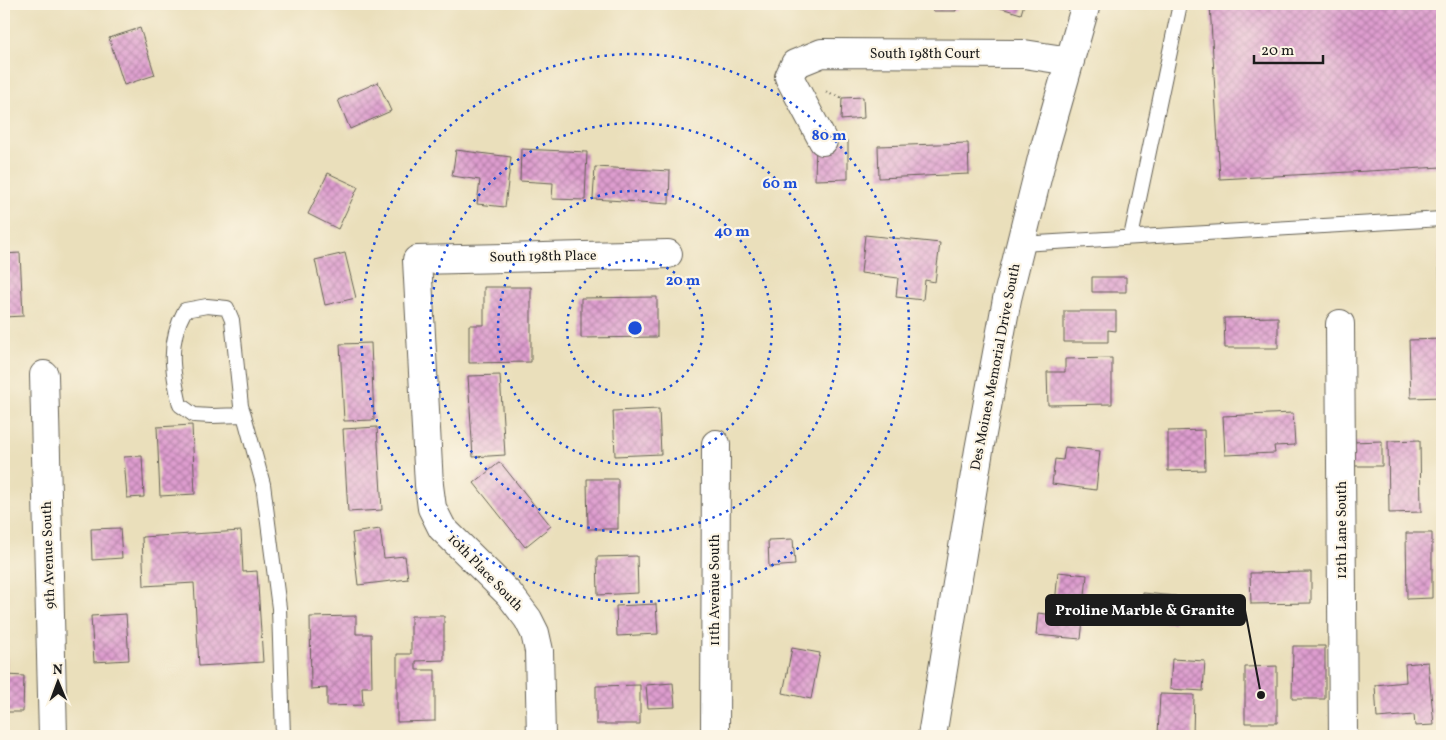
<svg xmlns="http://www.w3.org/2000/svg" width="1446" height="740" viewBox="0 0 1446 740" font-family="Vollkorn,serif">
<style>
.building{fill:url(#building-cross-hatch)}
.lines{fill:none;stroke-linecap:round;stroke-linejoin:round}
.lane-casing{stroke:#646054;stroke-width:16}
.street-casing{stroke:#646054;stroke-width:30}
.secondary-casing{stroke:#646054;stroke-width:30}
.path{stroke:#646054;stroke-width:3;stroke-dasharray:1 4;stroke-linecap:butt}
.lane{stroke:#fff;stroke-width:14}
.street{stroke:#fff;stroke-width:28}
.secondary{stroke:#fff;stroke-width:28}
.ring{fill:none;stroke:#1d4ed8;stroke-width:2.5;stroke-dasharray:2.5 5}
.labels{text-anchor:middle;dominant-baseline:central;stroke-width:4.5;stroke-linejoin:round;paint-order:stroke}
.street-label{font-size:14px;fill:#1c1c1c;stroke:#fcf5e5}
.centre{fill:#1d4ed8;stroke:#fcf5e5;stroke-width:2.5}
.ring-label{font-size:15px;text-anchor:middle;font-weight:bold;fill:#1d4ed8;stroke:#fcf5e5;stroke-width:4.5;stroke-linejoin:round;paint-order:stroke}
.leader{fill:none;stroke:#1c1c1c;stroke-width:2}
.callout-dot{fill:#1c1c1c;stroke:#fcf5e5;stroke-width:2}
.callout{fill:#1c1c1c;stroke:#1c1c1c;stroke-width:2}
.callout-label{font-size:15px;text-anchor:middle;font-weight:bold;fill:#fff}
</style>
<defs>
<pattern id="building-cross-hatch" width="8" height="8" patternUnits="userSpaceOnUse" patternTransform="scale(1.25)"><rect width="8" height="8" fill="#de9dcf"/><path d="M0 0l8 8M0 8l8-8" fill="none" stroke="#b37fa7"/></pattern>
</defs>
<rect width="100%" height="100%" fill="#fcf5e5"/>
<filter id="ink" filterUnits="userSpaceOnUse"><feTurbulence type="fractalNoise" baseFrequency=".02" numOctaves="2"/><feDisplacementMap in="SourceGraphic" scale="10" xChannelSelector="R" yChannelSelector="G"/><feConvolveMatrix kernelMatrix="1 2 1 2 8 2 1 2 1" color-interpolation-filters="sRGB"/></filter>
<filter id="wash" filterUnits="userSpaceOnUse"><feTurbulence type="fractalNoise" baseFrequency=".0096" numOctaves="4" result="noise"/><feDisplacementMap in="SourceGraphic" scale="20" xChannelSelector="R" yChannelSelector="G"/><feGaussianBlur stdDeviation="1.12" result="paint"/><feColorMatrix in="noise" values="0 0 0 0 0 0 0 0 0 0 0 0 0 0 0 0 0 1.4 0 .05"/><feComposite in="paint" operator="in"/></filter>
<g filter="url(#wash)">
<rect width="100%" height="100%" fill="#eadfbb"/>
<g id="blocks">
<path class="building" d="M933 4H956V11H933Z
M988 4H1024L1021 14Z
M1210 4H1442V167L1220 179Z
M140 28 155 75 124 85 109 38Z
M378 82 391 111 350 129 338 100Z
M863 97 864 118 841 120 842 98Z
M816 141H848V179L815 180Z
M968 143 969 174 879 178 878 146Z
M521 149 587 152 585 200 552 199 553 183 520 181Z
M456 150 511 157 505 207 477 204 480 180 452 176Z
M595 167 670 171 669 204 593 199Z
M328 173 358 187 338 229 308 214Z
M865 235 940 243 935 282 925 280 923 300 896 297 898 278 861 273Z
M1439 251H1442V317H1440Z
M20 253 23 316 4 317V254Z
M345 253 356 298 325 305 315 260Z
M1092 277H1126V292H1092Z
M484 287H531V362L469 363V325H484Z
M657 297V337L581 338V298Z
M1064 311H1116V331L1108 330V342H1064Z
M1278 317V348H1225L1224 318Z
M1442 339V397L1411 398 1409 340Z
M371 343 374 420 344 421 340 344Z
M1112 358V404L1048 405 1047 372H1065V359Z
M500 375 505 455 473 457 468 376Z
M659 409 661 454 615 456 613 411Z
M1293 413 1295 445 1274 446 1275 453 1225 455 1223 416Z
M192 425 195 494 160 496 157 427Z
M377 427 382 510 348 512 343 429Z
M1204 430 1205 470 1168 471V431Z
M1420 440 1421 512 1389 513 1388 441Z
M1382 441V466H1351V442Z
M1065 447 1100 451 1096 490 1052 484 1055 459 1063 460Z
M142 456 144 497 127 498 124 457Z
M500 462 551 526 525 547 474 483Z
M587 479H618V529H588Z
M120 528 122 558 92 560 91 529Z
M380 529 384 558 405 556 408 579 358 585 352 533Z
M241 531 243 572 257 571 263 662 199 666 194 583 144 586 142 537Z
M1406 533H1432V598L1407 599Z
M793 539 795 565 769 567 768 540Z
M637 556 638 593 598 595 597 557Z
M1058 572 1087 575 1085 596 1093 597 1092 611H1084L1081 639 1036 635 1038 613 1054 615Z
M1311 572V603L1251 604 1250 573Z
M1143 593 1176 596 1174 623 1141 621Z
M656 604 658 634 617 636 616 606Z
M126 614 129 660 94 662 91 616Z
M356 616V634H371L372 687H362L363 705 327 706V688L311 689 310 617Z
M411 616H444V660L416 661V670H435V721L397 722V654H411Z
M1293 646H1325V699H1292Z
M792 648 820 653 811 699 783 693Z
M4 657H7V675L24 676 23 712H4Z
M1172 659 1205 661 1203 691 1170 689Z
M1428 662 1434 725 1415 726 1414 715 1377 718 1375 685 1406 682 1405 664Z
M1277 666V723H1245V667Z
M673 683 675 707 648 708 646 685Z
M640 685V724H596V686Z
M1160 694 1194 695 1193 736 1158 734Z"/>
</g>
</g>
<g filter="url(#ink)">
<use href="#blocks" fill-opacity="0" stroke="#646054" stroke-width="1"/>
<g class="lines">
<g class="lane-casing">
<path id="lane" d="M1131 237 1180 4
M1021 244 1442 219
M244 415 211 416 194 415 180 405C172 370 167 343 185 310L207 306 227 308 232 320 241 406 244 415 263 484 279 608 283 736"/>
</g>
<g class="street-casing">
<path id="street" d="M823 141 789 77 795 64 822 53 1024 54 1070 61
M1340 324 1343 736
M44 375 53 736
M541 736 539 651 535 633 528 619 509 594 442 528 432 508 429 485 417 260 668 254
M715 736 716 444"/>
</g>
<g class="secondary-casing">
<path id="secondary" d="M932 736 979 450 1007 299 1043 154 1086 4"/>
</g>
<path class="path" d="M826 92 842 98"/>
<use href="#lane" class="lane"/>
<use href="#street" class="street"/>
<use href="#secondary" class="secondary"/>
</g>
</g>
<g class="ring">
<circle cx="635" cy="328" r="68"/>
<circle cx="635" cy="328" r="137"/>
<circle cx="635" cy="328" r="205"/>
<circle cx="635" cy="328" r="274"/>
</g>
<g class="labels">
<g class="street-label">
<text x="925" y="54">South 198th Court</text>
<text transform="translate(543 257) rotate(-1)">South 198th Place</text>
<text transform="translate(996 367) rotate(-79)">Des Moines Memorial Drive South</text>
<text transform="translate(1342 530) rotate(-90)">12th Lane South</text>
<text transform="translate(49 555) rotate(-92)">9th Avenue South</text>
<text transform="translate(485 573) rotate(46)">10th Place South</text>
<text transform="translate(715 590) rotate(-90)">11th Avenue South</text>
</g>
</g>
<circle cx="635" cy="328" r="8" class="centre"/>
<g class="ring-label">
<text x="829" y="140">80 m</text>
<text x="780" y="188">60 m</text>
<text x="732" y="236">40 m</text>
<text x="683" y="285">20 m</text>
</g>
<path class="leader" d="M1261 695L1245 610"/>
<circle class="callout-dot" cx="1261" cy="695" r="5"/>
<rect class="callout" x="1046" y="595" width="199" height="30" rx="5"/>
<g class="callout-label">
<text x="1145" y="615">Proline Marble &amp; Granite</text>
</g>
<rect width="1446" height="740" fill="none" stroke="#fcf5e5" stroke-width="20"/>
<g transform="translate(58 682) rotate(359)" stroke="#fcf5e5" stroke-width="4" paint-order="stroke">
<path d="M0-4L9 19L0 12L-9 19Z" fill="#1c1c1c"/>
<text y="-8" font-size="14" font-weight="bold" text-anchor="middle" fill="#1c1c1c">N</text>
</g>
<path d="M1254 55v8h69v-8" fill="none" stroke="#1c1c1c" stroke-width="2.5"/>
<text x="1261" y="55" font-size="15" fill="#1c1c1c" stroke="#fcf5e5" stroke-width="4" paint-order="stroke">20 m</text>
</svg>
